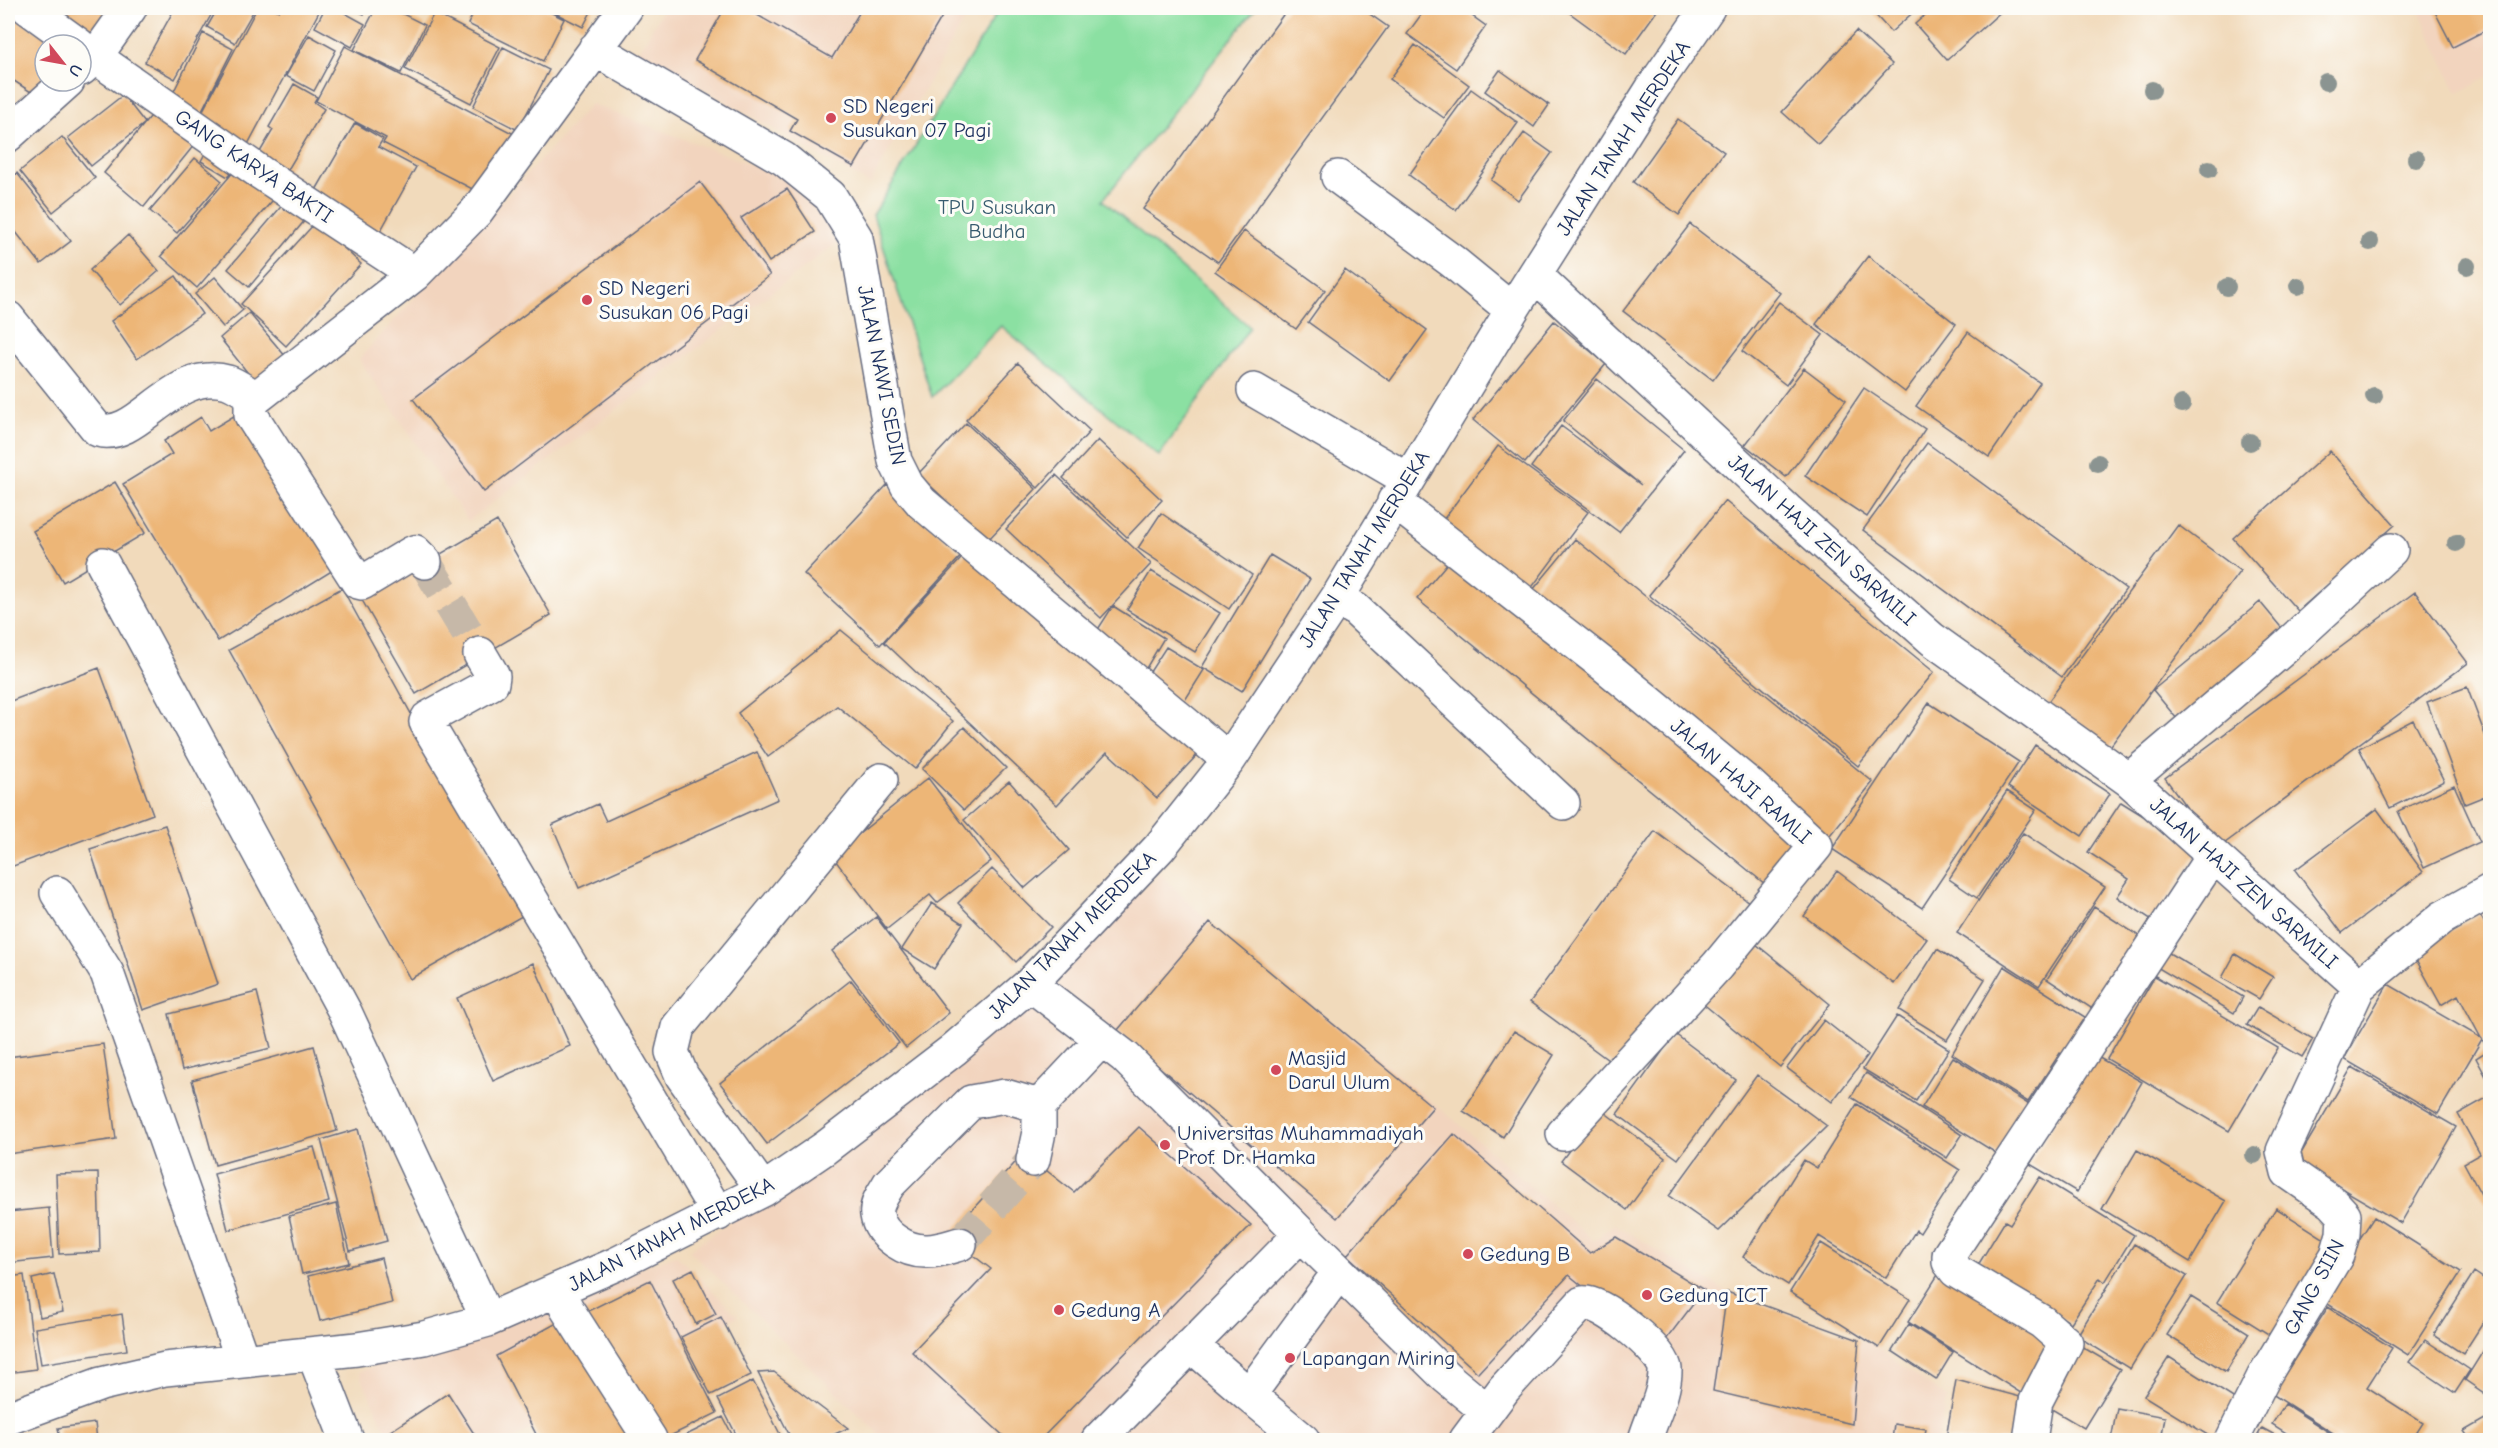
<svg xmlns="http://www.w3.org/2000/svg" width="2498" height="1448" viewBox="0 0 2498 1448" font-family="'Comic Neue',sans-serif">
<style>
.built{fill:#f2d4be}
.green{fill:#8be0a2;stroke:#538880;stroke-width:1.5}
.building{fill:#edb677}
.lines{fill:none;stroke-linecap:round;stroke-linejoin:round}
.minor-tunnel{stroke:#c6b8a8;stroke-width:33;stroke-dasharray:33 16;stroke-linecap:butt}
.minor-casing{stroke:#666b7f;stroke-width:36}
.minor{stroke:#fff;stroke-width:33}
.tree{fill:#8b9491}
.poi-dot{fill:#d1495b;stroke:#fdfcf7;stroke-width:2}
.labels{text-anchor:middle;dominant-baseline:central;stroke-width:6;stroke-linejoin:round;paint-order:stroke}
.poi-label{font-size:21px;fill:#1b2f5e;stroke:#fdfcf7;text-anchor:start}
.street-label{font-size:21px;fill:#1b2f5e;stroke:#fdfcf7}
.park-label{font-size:21px;fill:#375b6f;stroke:#fdfcf7}
</style>
<rect width="100%" height="100%" fill="#fdfcf7"/>
<filter id="ink" filterUnits="userSpaceOnUse"><feTurbulence type="fractalNoise" baseFrequency=".0167" numOctaves="2"/><feDisplacementMap in="SourceGraphic" scale="12" xChannelSelector="R" yChannelSelector="G"/><feConvolveMatrix kernelMatrix="1 2 1 2 8 2 1 2 1" color-interpolation-filters="sRGB"/></filter>
<filter id="wash" filterUnits="userSpaceOnUse"><feTurbulence type="fractalNoise" baseFrequency=".008" numOctaves="4" result="noise"/><feDisplacementMap in="SourceGraphic" scale="24" xChannelSelector="R" yChannelSelector="G"/><feGaussianBlur stdDeviation="1.35" result="paint"/><feColorMatrix in="noise" values="0 0 0 0 0 0 0 0 0 0 0 0 0 0 0 0 0 1.4 0 .05"/><feComposite in="paint" operator="in"/></filter>
<g filter="url(#wash)">
<rect width="100%" height="100%" fill="#f1dabb"/>
<path class="built" d="M664 8H971L870 184 639 52Z
M2418 8H2490V76L2458 93Z
M591 104 787 178 841 240 468 521 359 359Z
M1160 874 1210 922 1460 1125 1594 1241 1614 1224 1727 1292 1873 1345 1947 1398 1937 1440H885L689 1250 941 1079Z
M676 1255 738 1316 512 1440H390L359 1372Z"/>
<path class="green" d="M1000 8H1256L1103 200 1250 327 1159 456 1001 326 932 397 873 215Z"/>
<g id="blocks">
<path class="building" d="M45 8H120L100 40Z
M175 8H215L175 79 145 62Z
M218 8H255L235 43 207 27Z
M257 8H273L279 11 281 8H321L247 146 199 118Z
M325 8H336L365 24 352 47 315 27Z
M350 8H367L364 14Z
M376 8H391L425 25 401 73 354 50Z
M476 8H542L564 19 543 61 468 24Z
M545 8H593L583 27Z
M725 8H745L832 58 862 8H947L854 167 790 131 797 119 695 60Z
M1288 8H1361L1388 27 1218 262 1143 209Z
M1426 8H1461L1486 26 1456 69 1407 34Z
M1563 8H1659L1626 54Z
M1869 8H1918L1891 32Z
M1933 8H2005L1947 60 1915 24Z
M2433 8H2490V28L2453 47Z
M8 13 58 45H45V81L34 94 8 77Z
M434 13 500 47 471 103 405 69Z
M1856 31 1892 64 1818 144 1782 112Z
M203 33 233 49 199 116 169 101Z
M309 35 336 50 314 91 286 76Z
M1415 45 1469 85 1444 118 1390 79Z
M345 46 516 135 484 195 383 143 386 138 316 101Z
M503 47 549 70 518 130 473 107Z
M1500 70 1549 105 1534 127 1485 91Z
M294 84 317 97 314 102 324 109 286 173 257 157 273 130 269 127Z
M1471 89 1518 123 1456 210 1409 175Z
M123 95 145 123 155 111 195 144 144 207 104 173 145 123 91 166 68 138Z
M1678 119 1724 152 1679 215 1633 182Z
M355 123 383 139 378 147 416 167 376 239 309 202Z
M1524 133 1552 153 1518 200 1491 180Z
M62 137 95 178 53 212 20 171Z
M208 148 235 165 228 177 201 161Z
M195 158 222 181 177 233 150 211Z
M236 169 272 201 197 288 161 256Z
M17 173 71 241 41 264 8 222V181Z
M700 182 770 275 484 492 413 399Z
M787 189 815 232 769 262 741 218Z
M285 202 306 219 249 287 228 269Z
M316 222 361 264 286 346 241 304Z
M1690 224 1780 293 1713 380 1623 311Z
M1244 231 1325 290 1296 329 1215 271Z
M128 235 159 271 120 305 90 270Z
M1868 256 1956 324 1905 392 1816 324Z
M1345 270 1427 330 1390 381 1308 322Z
M176 276 202 314 137 359 111 321Z
M215 277 243 310 223 327 195 294Z
M1779 302 1823 335 1786 385 1742 351Z
M249 313 286 357 255 382 220 338Z
M1554 321 1606 364 1525 463 1473 420Z
M1968 332 2040 383 1989 457 1916 406Z
M1018 363 1090 431 1038 488 966 420Z
M1804 368 1846 400 1786 477 1745 445Z
M1597 379 1684 450 1619 532 1531 467 1561 426 1641 485 1563 421Z
M1864 388 1925 429 1867 517 1805 476Z
M242 411 343 564 218 641 123 484 172 454 164 441 201 417 209 431Z
M966 423 1036 489 988 540 918 474Z
M1098 440 1162 500 1127 537 1063 478Z
M1927 443 2126 589 2062 677 1863 530Z
M1498 446 1588 512 1527 594 1437 528Z
M2330 451 2395 525 2298 611 2233 538Z
M1056 475 1151 564 1101 618 1006 529Z
M115 482 145 533 63 582 33 531Z
M887 485 962 555 880 645 804 574Z
M1725 501 1934 672 1858 766 1649 595Z
M1161 513 1252 575 1229 609 1138 548Z
M497 521 551 615 416 694 362 600Z
M2178 525 2240 571 2109 748 2047 703Z
M1575 539 1873 782 1826 840 1528 596Z
M972 547 1199 753 1157 798 1107 752 1057 805 884 642Z
M1455 554 1808 843 1771 889 1417 599Z
M1270 555 1310 579 1242 691 1202 667Z
M1151 571 1220 613 1195 652 1127 610Z
M342 588 522 916 410 979 229 650Z
M2415 592 2468 663 2217 849 2165 778Z
M2260 602 2289 637 2182 725 2153 690Z
M1113 606 1164 638 1145 670 1093 637Z
M841 630 953 721 915 769 837 706 768 757 738 713Z
M1166 647 1204 670 1182 705 1144 681Z
M99 668 153 814 8 868V702Z
M2467 687 2490 748V794L2465 804 2427 702Z
M1929 703 2019 762 1922 908 1832 849Z
M2413 720 2444 781 2390 808 2359 748Z
M964 727 1006 768 964 810 922 769Z
M2035 745 2110 794 2082 836 2008 787Z
M757 752 778 799 579 888 552 825 598 804 606 821Z
M928 778 991 861 937 903 930 895 887 929 832 856Z
M1009 781 1069 850 1025 888 964 820Z
M2454 785 2480 842 2424 868 2398 811Z
M2007 791 2036 810 1977 898 1949 879Z
M2121 802 2198 850 2152 920 2117 897 2129 879 2088 852Z
M2377 809 2423 872 2342 933 2295 870Z
M165 825 218 984 143 1010 90 849Z
M1655 831 1750 903 1619 1068 1530 1002Z
M2023 833 2105 887 2039 986 1957 933Z
M992 869 1051 927 1016 962 958 903Z
M1837 871 1927 939 1894 984 1804 916Z
M932 903 963 923 934 969 902 949Z
M2094 907 2145 940 2097 1012 2047 979Z
M2480 915 2490 933V1041L2485 1044 2482 1039 2438 1114 2344 1059 2388 984 2481 1038 2458 995 2441 1005 2412 952Z
M876 917 949 1013 906 1048 832 951Z
M1210 922 1433 1107 1337 1218 1117 1031Z
M1751 940 1830 1004 1780 1067 1701 1002Z
M1937 949 1985 979 1947 1040 1899 1010Z
M2164 950 2243 997 2234 1013 2155 966Z
M2235 954 2273 977 2259 999 2222 978Z
M533 963 570 1046 493 1081 457 998Z
M2004 966 2088 1019 2064 1056 2060 1053 2028 1102 1952 1054Z
M2155 976 2278 1048 2229 1131 2107 1059Z
M851 980 899 1043 767 1144 720 1083Z
M257 992 271 1048 182 1070 169 1014Z
M2258 1007 2313 1039 2302 1057 2247 1025Z
M1897 1016 1949 1049 1916 1101 1863 1069Z
M1824 1020 1868 1055 1832 1102 1787 1068Z
M1514 1031 1554 1055 1503 1137 1463 1111Z
M1675 1034 1736 1080 1678 1159 1617 1114Z
M103 1044 116 1139 8 1154V1057Z
M314 1046 337 1131 215 1165 192 1080Z
M2490 1049V1084L2476 1058Z
M2094 1055 2142 1082 2077 1192 2030 1164Z
M1953 1057 2036 1109 2004 1158 1922 1107Z
M2352 1067 2456 1127 2401 1223 2296 1162Z
M1866 1073 1962 1135 1947 1158 1851 1097Z
M1757 1075 1827 1126 1719 1231 1669 1196Z
M2490 1096V1211L2464 1163 2480 1154 2458 1114Z
M1857 1104 1960 1170 1920 1233 1916 1230 1886 1278 1819 1236 1788 1285 1743 1257 1804 1160 1817 1168Z
M1600 1109 1665 1158 1627 1210 1561 1161Z
M1139 1127 1251 1225 1040 1440H1008L912 1352 991 1269 948 1236 1024 1153 1074 1192Z
M358 1129 387 1241 350 1251 321 1140Z
M1454 1134 1590 1253 1616 1237 1704 1290 1659 1349 1569 1275 1478 1373 1347 1255Z
M314 1147 329 1202 228 1230 214 1174Z
M2137 1150 2226 1201 2190 1262 2102 1209Z
M98 1173 100 1252 59 1254 56 1174Z
M2040 1177 2134 1235 2105 1282 2100 1278 2071 1323 1978 1265 2005 1221 2010 1224Z
M336 1204 349 1263 302 1274 289 1216Z
M49 1208 53 1258 8 1263V1212Z
M2276 1208 2331 1243 2273 1337 2217 1302Z
M2374 1217 2461 1272 2408 1355 2320 1299Z
M1821 1243 1910 1299 1879 1348 1790 1292Z
M2134 1244 2187 1276 2130 1369 2077 1336Z
M381 1258 392 1303 320 1321 308 1276Z
M693 1269 716 1314 696 1324 673 1279Z
M1941 1270 2060 1345 2027 1397 1908 1322Z
M2474 1272 2490 1283V1312L2463 1354 2434 1335Z
M54 1274 63 1312 40 1317 32 1279Z
M24 1275 36 1369 8 1373V1277Z
M650 1280 717 1413 662 1440 584 1313Z
M1727 1292 1859 1340 1852 1424 1713 1391Z
M2191 1297 2249 1333 2226 1372 2167 1335Z
M2328 1307 2392 1348 2367 1387 2423 1423 2412 1440H2344L2272 1394Z
M122 1314 127 1350 41 1364 35 1328Z
M721 1317 751 1375 711 1395 681 1337Z
M566 1318 643 1440H539L496 1356Z
M1909 1324 1953 1352 1936 1380 1892 1351Z
M2425 1340 2470 1370 2455 1393 2409 1362Z
M2490 1340V1397L2465 1380Z
M2079 1345 2120 1369 2084 1428 2043 1404Z
M2169 1357 2238 1401 2214 1439 2144 1396Z
M774 1372 848 1428 822 1440H792L758 1373Z
M1956 1380 2028 1399 2021 1440H1963L1946 1438Z
M753 1381 783 1440H739L718 1399Z
M448 1393 478 1440H395L389 1432Z
M2285 1404 2341 1440H2297L2272 1424Z
M2117 1408 2165 1417 2161 1440H2111Z
M2490 1416V1440H2470L2464 1431Z
M723 1417 735 1440H676Z
M95 1423 97 1440H60L58 1428Z
M1894 1424 1926 1429 1924 1440H1892Z
M2262 1428 2284 1440H2255Z"/>
</g>
</g>
<g filter="url(#ink)">
<use href="#blocks" fill-opacity="0" stroke="#666b7f" stroke-width="1.5"/>
<g class="lines">
<path class="minor-tunnel" d="M425 562 480 654
M960 1244 1033 1160"/>
<g class="minor-casing">
<path id="minor" d="M28 8 79 45
M81 47 261 173 415 274
M595 49 784 159 830 196 856 238 895 461 907 485 922 503 1229 760
M81 69 95 57 130 8
M8 135 68 81
M1338 177 1452 261 1512 310
M1535 275 1787 510 1932 639 2129 780 2359 986
M8 318 98 430C138 442 172 366 228 382 237 385 247 393 256 398
M1254 390 1407 479
M1394 501 1604 665 1750 785 1816 846 1717 966 1563 1134
M425 562 415 552 412 553 362 583 358 582 251 415V405L256 398 415 274 476 212 626 8
M103 564 345 1012 488 1320
M1337 598 1355 609 1563 803
M480 654 493 676 492 683 428 718 426 722 718 1214
M2129 780 2282 650 2391 550
M57 893 107 973 242 1359
M1030 984 1125 1057 1301 1234 1098 1440
M1039 1106 1102 1039
M763 1190 682 1076 672 1052 678 1027 881 780
M1301 1234 1446 1377 1487 1411
M960 1244C949 1247 938 1251 927 1251 907 1252 880 1236 877 1215 875 1204 884 1193 889 1184L971 1102 1005 1096 1039 1106V1132L1033 1160
M558 1291 567 1309 650 1439
M1191 1345 1249 1395
M314 1355 347 1440
M8 1418 101 1384 165 1369 357 1349 424 1338 488 1320 616 1264 763 1190 825 1148 953 1050 1030 984 1159 848 1229 760 1337 598 1512 310 1652 89 1708 8
M1303 1440 1249 1395 1339 1272
M1466 1440 1504 1389 1582 1303C1599 1299 1664 1351 1665 1369 1666 1392 1651 1419 1645 1440
M2030 1440 2036 1401 2066 1343 2042 1322 1956 1271 1949 1262V1255L2212 857
M2232 1440 2264 1376 2337 1255 2343 1234 2344 1215 2333 1203 2288 1172 2283 1151 2359 986 2442 918 2490 891"/>
</g>
<use href="#minor" class="minor"/>
</g>
<g class="tree">
<circle cx="2326" cy="82" r="9"/>
<circle cx="2152" cy="90" r="9"/>
<circle cx="2416" cy="159" r="9"/>
<circle cx="2209" cy="169" r="9"/>
<circle cx="2370" cy="242" r="9"/>
<circle cx="2467" cy="266" r="9"/>
<circle cx="2298" cy="286" r="9"/>
<circle cx="2227" cy="287" r="9"/>
<circle cx="2374" cy="396" r="9"/>
<circle cx="2182" cy="404" r="9"/>
<circle cx="2250" cy="442" r="9"/>
<circle cx="2098" cy="463" r="9"/>
<circle cx="2456" cy="543" r="9"/>
<circle cx="2254" cy="1155" r="9"/>
</g>
</g>
<g class="poi-dot">
<circle cx="831" cy="118" r="6"/>
<circle cx="587" cy="300" r="6"/>
<circle cx="1276" cy="1070" r="6"/>
<circle cx="1165" cy="1145" r="6"/>
<circle cx="1468" cy="1254" r="6"/>
<circle cx="1647" cy="1295" r="6"/>
<circle cx="1059" cy="1310" r="6"/>
<circle cx="1290" cy="1358" r="6"/>
</g>
<g class="labels">
<g class="poi-label">
<text x="843" y="106">SD Negeri<tspan x="843" dy="24">Susukan 07 Pagi</tspan></text>
<text x="599" y="288">SD Negeri<tspan x="599" dy="24">Susukan 06 Pagi</tspan></text>
<text x="1288" y="1058">Masjid<tspan x="1288" dy="24">Darul Ulum</tspan></text>
<text x="1177" y="1133">Universitas Muhammadiyah<tspan x="1177" dy="24">Prof. Dr. Hamka</tspan></text>
<text x="1480" y="1254">Gedung B</text>
<text x="1659" y="1295">Gedung ICT</text>
<text x="1071" y="1310">Gedung A</text>
<text x="1302" y="1358">Lapangan Miring</text>
</g>
<g class="street-label">
<text transform="translate(1623 138) rotate(-57)">JALAN TANAH MERDEKA</text>
<text transform="translate(254 166) rotate(34)">GANG KARYA BAKTI</text>
<text transform="translate(882 375) rotate(79)">JALAN NAWI SEDIN</text>
<text transform="translate(1822 540) rotate(42)">JALAN HAJI ZEN SARMILI</text>
<text transform="translate(1364 549) rotate(-58)">JALAN TANAH MERDEKA</text>
<text transform="translate(1741 781) rotate(41)">JALAN HAJI RAMLI</text>
<text transform="translate(2244 883) rotate(42)">JALAN HAJI ZEN SARMILI</text>
<text transform="translate(1072 935) rotate(-45)">JALAN TANAH MERDEKA</text>
<text transform="translate(671 1234) rotate(-27)">JALAN TANAH MERDEKA</text>
<text transform="translate(2314 1287) rotate(-62)">GANG SIIN</text>
</g>
<g class="park-label">
<text x="997" y="207">TPU Susukan<tspan x="997" dy="24">Budha</tspan></text>
</g>
</g>
<rect width="2498" height="1448" fill="none" stroke="#fdfcf7" stroke-width="30"/>
<g transform="translate(63 63) rotate(121)"><circle r="28" fill="#fdfcf7" stroke="#a3aaba" stroke-width="1.5"/>
<path d="M0-4.5L10 22L0 15L-10 22Z" fill="#d1495b"/>
<text y="-9" font-size="16" font-weight="bold" text-anchor="middle" fill="#1b2f5e">U</text>
</g>
</svg>
